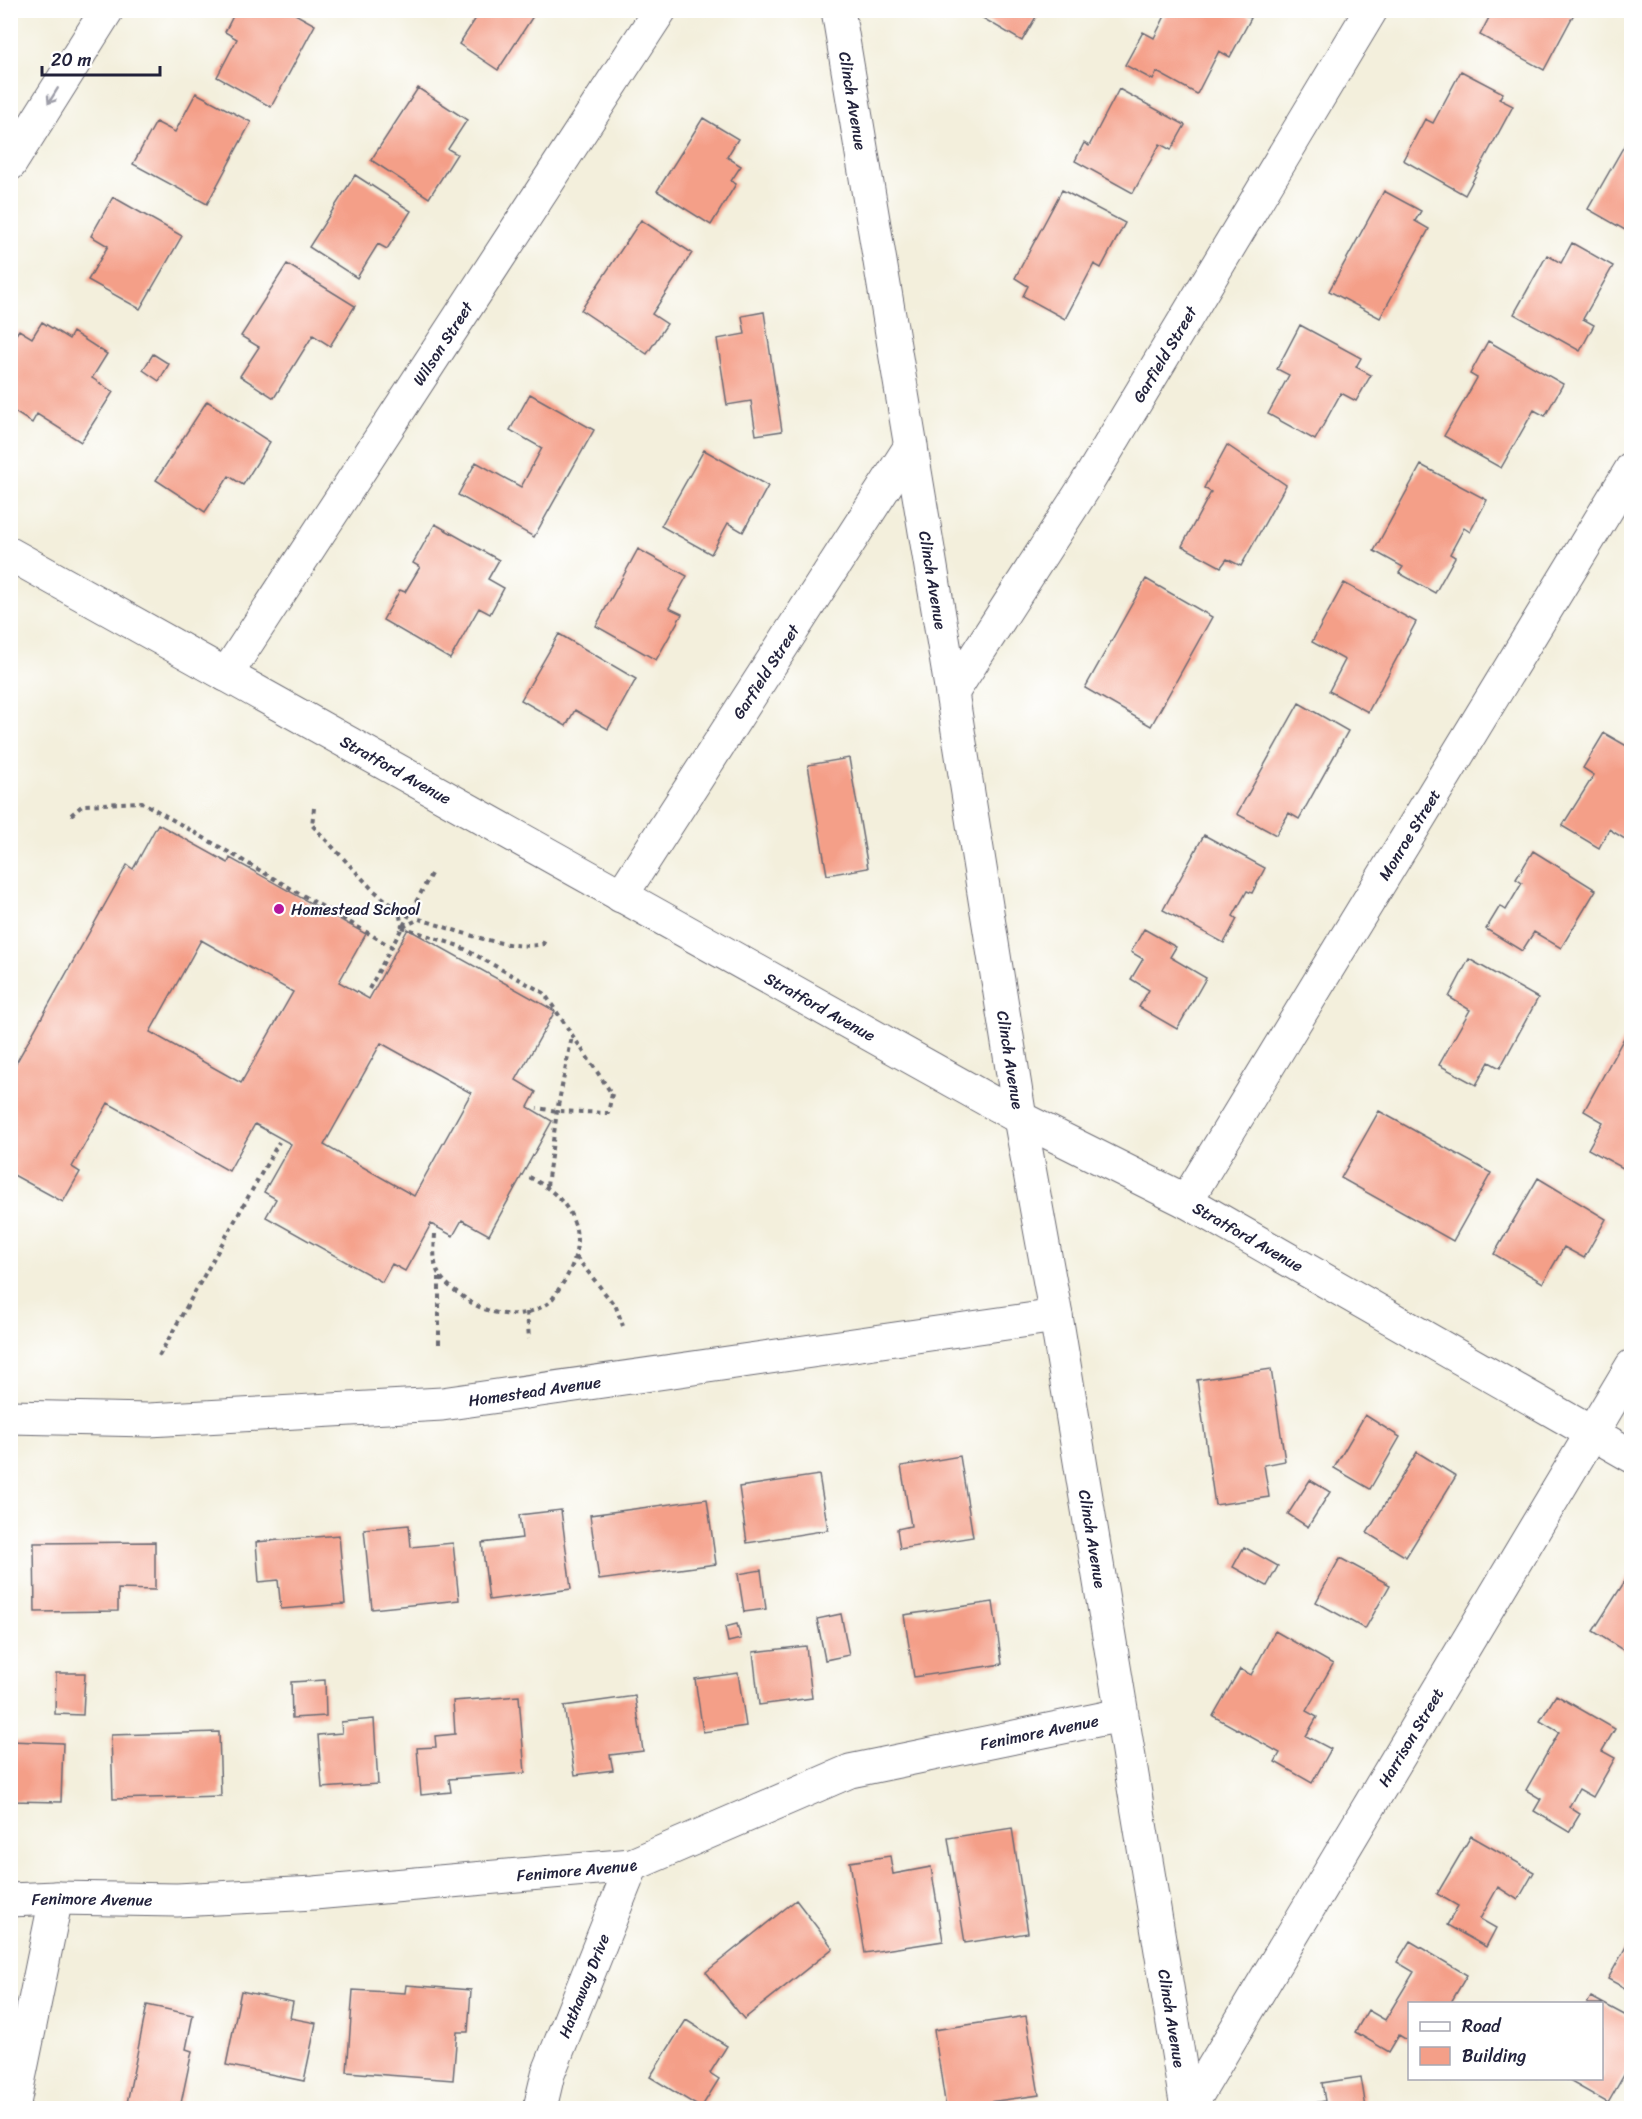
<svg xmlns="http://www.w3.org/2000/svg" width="1642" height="2119" viewBox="0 0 1642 2119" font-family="Sriracha,sans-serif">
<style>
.building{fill:#f49f88;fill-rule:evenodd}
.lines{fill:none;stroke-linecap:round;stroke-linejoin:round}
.minor-casing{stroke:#6b6a73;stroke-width:35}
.path{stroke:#6b6a73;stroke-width:4;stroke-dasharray:4.5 4.5;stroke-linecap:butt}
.minor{stroke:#fff;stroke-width:33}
.oneway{stroke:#9c9ca7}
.poi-dot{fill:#b5179e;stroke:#fff;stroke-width:2}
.labels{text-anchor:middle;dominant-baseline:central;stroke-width:4.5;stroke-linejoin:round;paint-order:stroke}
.street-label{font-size:16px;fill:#22223b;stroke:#fff}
.poi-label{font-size:16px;fill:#22223b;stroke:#fff;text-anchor:start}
</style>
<rect width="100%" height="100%" fill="#fff"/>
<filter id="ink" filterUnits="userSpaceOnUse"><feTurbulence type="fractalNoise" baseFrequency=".0167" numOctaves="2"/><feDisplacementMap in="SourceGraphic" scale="12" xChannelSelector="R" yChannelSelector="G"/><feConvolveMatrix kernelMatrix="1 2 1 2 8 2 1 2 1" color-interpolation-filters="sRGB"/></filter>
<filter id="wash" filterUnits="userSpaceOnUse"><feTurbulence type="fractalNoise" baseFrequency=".008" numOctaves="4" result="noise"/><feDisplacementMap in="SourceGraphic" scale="24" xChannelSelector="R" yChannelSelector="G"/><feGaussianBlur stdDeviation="1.35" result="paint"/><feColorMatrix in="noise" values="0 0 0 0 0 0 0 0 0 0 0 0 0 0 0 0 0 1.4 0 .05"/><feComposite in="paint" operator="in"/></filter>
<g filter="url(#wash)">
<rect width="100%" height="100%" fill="#f3efdc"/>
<g id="blocks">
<path class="building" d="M236 10H288L315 25 271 107 217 77 237 39 225 32Z
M478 10H537L498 70 459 44 480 12Z
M975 10H1040L1022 41 974 13Z
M1168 10H1236L1251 18 1230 57 1219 51 1197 94 1157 72 1153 80 1125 65 1143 32 1154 38Z
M1493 10H1576L1544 70 1480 35Z
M1461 71 1503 93 1499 99 1513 106 1465 195 1403 160 1425 119 1433 123Z
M418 88 467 120 448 149 457 154 429 198 371 160Z
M1119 89 1185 125 1171 150 1160 144 1133 193 1075 161 1084 143 1089 146Z
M196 93 251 122 207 204 133 164 156 122 175 132Z
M703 118 738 139 727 157 741 166 731 181 736 184 711 225 657 191Z
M1632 132V234L1588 209Z
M355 175 411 211 387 249 378 244 357 278 309 247Z
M1062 190 1125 223 1101 268 1094 264 1065 319 1023 296 1028 286 1015 278Z
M1384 191 1421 211 1415 221 1429 229 1380 318 1329 291Z
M113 197 182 236 140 309 88 280 108 246 91 236Z
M641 220 692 253 652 314 667 324 647 354 581 310Z
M1572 243 1613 266 1583 319 1594 325 1580 351 1514 314 1547 255 1561 263Z
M287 264 355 306 330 346 313 335 274 398 240 376 259 347 241 336Z
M764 312 782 431 756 435 751 401 727 405 717 339 745 334 742 316Z
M42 322 69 339 73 332 107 354 92 378 113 392 81 442 37 414 32 423 10 409V343L19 330 32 338Z
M1300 325 1361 358 1356 367 1371 375 1356 401 1341 393 1315 440 1268 414 1289 375 1277 369Z
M1488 341 1563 384 1545 416 1534 410 1501 468 1444 436 1477 378 1470 374Z
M153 354 169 364 159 381 143 370Z
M530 394 594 430 534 537 458 495 476 462 521 487 542 448 510 430Z
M207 401 270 442 243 485 229 476 205 512 156 480Z
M1227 445 1286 485 1241 566 1227 559 1221 567 1182 546 1211 492 1204 488Z
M704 450 768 486 743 532 728 523 711 554 661 526Z
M1421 465 1487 500 1470 532 1464 528 1450 554 1455 557 1435 593 1399 573 1403 567 1374 551Z
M435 524 499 560 488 579 504 588 490 614 479 608 450 659 383 620 400 590 405 592 420 567 413 563Z
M638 549 687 576 669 608 682 614 656 660 596 626Z
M1146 579 1212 617 1151 726 1085 688Z
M1344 583 1416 622 1368 712 1329 691 1345 660 1312 642Z
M559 634 636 679 608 729 575 710 566 726 521 700Z
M1299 703 1348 731 1299 819 1289 813 1276 835 1237 814Z
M1604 733 1632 749V835L1628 841 1609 829 1599 848 1562 826 1594 775 1583 768Z
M849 758 868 868 827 875 808 765Z
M158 824 228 863 230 858 366 934 339 982 369 999 408 929 555 1011 516 1080 536 1092 528 1107 552 1121 489 1235 462 1220 453 1236 431 1224 405 1271 392 1264 382 1282 266 1217 276 1199 264 1192 291 1144 255 1124 229 1171 108 1103 72 1167 80 1172 63 1202 10 1173V1074L127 865 133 869ZM201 940 293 992 241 1083 150 1032ZM381 1043 471 1093 414 1196 324 1145Z
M1204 835 1265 868 1252 893 1247 891 1233 916 1237 919 1224 943 1163 910Z
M1533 851 1596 890 1561 948 1534 932 1522 951 1486 929 1500 906 1506 910 1522 883 1516 879Z
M1144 929 1176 947 1170 957 1206 978 1177 1029 1139 1007 1149 990 1131 979 1143 959 1131 952Z
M1469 959 1538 998 1500 1068 1489 1062 1476 1085 1439 1065 1470 1010 1449 997Z
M1624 1038 1632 1042V1173L1588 1149 1603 1122 1584 1111Z
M1379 1111 1491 1173 1453 1241 1341 1178Z
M1538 1178 1606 1219 1584 1258 1564 1247 1543 1283 1494 1254Z
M1271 1369 1285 1461 1264 1465 1269 1497 1215 1505 1197 1380Z
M1365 1415 1400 1437 1370 1489 1334 1468Z
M1417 1452 1456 1476 1406 1557 1367 1533Z
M960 1456 973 1537 900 1549 897 1529 911 1526 901 1466Z
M819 1475 828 1530 747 1543 739 1487Z
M1310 1480 1330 1492 1308 1527 1288 1514Z
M707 1499 716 1564 599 1580 590 1515Z
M561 1510 571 1589 489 1600 482 1543 522 1538 519 1515Z
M409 1525 411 1547 453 1543 459 1600 372 1609 364 1529Z
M339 1535 345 1604 281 1609 278 1580 259 1582 256 1542Z
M155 1542V1590L118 1589V1611L35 1612 34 1543Z
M1244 1547 1278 1566 1267 1586 1233 1567Z
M1340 1558 1390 1585 1365 1629 1316 1602Z
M761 1570 766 1609 744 1612 738 1574Z
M1632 1570V1656L1593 1631Z
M993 1602 1002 1664 914 1677 904 1615Z
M841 1614 849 1655 825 1660 817 1619Z
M737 1624 741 1639 728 1642 725 1627Z
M1275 1631 1333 1664 1306 1711 1317 1717 1306 1736 1331 1749 1312 1783 1275 1762 1280 1753 1213 1716 1240 1669 1251 1675Z
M806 1646 812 1698 759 1705 753 1652Z
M56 1673H85L83 1715 55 1714Z
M738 1673 746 1726 703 1732 695 1679Z
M325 1680 326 1716 292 1718 291 1682Z
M1556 1695 1615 1729 1602 1751 1615 1758 1593 1797 1579 1789 1569 1807 1580 1814 1569 1832 1534 1811 1541 1799 1526 1790 1559 1732 1540 1721Z
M519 1696 525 1773 449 1779 451 1792 421 1795 417 1748 436 1747 435 1736 455 1734 453 1701Z
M635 1696 643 1751 610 1755 613 1770 575 1775 564 1706Z
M374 1719 378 1784 322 1788 318 1735 342 1733 341 1722Z
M219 1732 221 1796 113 1799 111 1735Z
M10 1741 63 1743 61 1802 10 1801Z
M1012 1828 1028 1933 965 1943 948 1838Z
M1471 1836 1534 1872 1518 1900 1498 1887 1480 1919 1496 1928 1486 1947 1447 1925 1458 1906 1437 1894Z
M890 1856 893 1874 931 1867 943 1941 865 1953 850 1862Z
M796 1900 833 1948 744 2019 706 1972Z
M1632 1936V1992L1608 1979Z
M1410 1941 1467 1975 1450 2004H1410V2042L1399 2035 1389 2052 1355 2032 1368 2010 1385 2020 1414 1972 1397 1962Z
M406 1985 471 1990 468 2032H457L453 2080 347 2072 353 1990 405 1993Z
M241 1991 293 2002 290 2018 316 2023 304 2081 226 2065Z
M1591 1997 1632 2019V2038L1628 2046 1632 2048V2061L1608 2103 1564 2078H1602V2004H1587Z
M147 2005 193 2015 186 2049 192 2051 180 2108H126Z
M1026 2016 1039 2095 946 2108 934 2030Z
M686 2020 727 2046 710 2073 719 2079 701 2108 650 2077Z
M1361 2077 1366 2108H1315L1314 2103 1325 2101 1322 2083Z"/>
</g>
</g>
<g filter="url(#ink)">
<use href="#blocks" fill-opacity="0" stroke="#6b6a73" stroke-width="1.5"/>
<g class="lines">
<g class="minor-casing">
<g id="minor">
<path id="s1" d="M838 10 952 693 1020 1118 1056 1316 1187 2108"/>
<path d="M10 164 107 10"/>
<path id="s2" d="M10 554 1020 1118 1186 1201 1632 1456"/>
<path id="s3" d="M226 675 660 10"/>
<path id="s4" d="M952 693 1084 488 1371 10"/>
<path id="s5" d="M621 896 911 446"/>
<path id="s6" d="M1186 1201 1632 468"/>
<path id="s7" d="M10 1417 149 1420 442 1404 1056 1316"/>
<path id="s8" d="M10 1900 56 1898 177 1900 314 1893 632 1865 850 1771 1121 1715"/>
<path d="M13 2108 56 1898"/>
<path id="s9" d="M540 2108 548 2074 632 1865"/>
<path id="s10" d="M1189 2108 1632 1366"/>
</g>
</g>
<path class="path" d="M314 808 312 825 372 889 399 911 402 927
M71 815 83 805 142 802 392 947
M402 927 459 946 544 993 612 1094 608 1113 557 1111 537 1108
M403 927 419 919C454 929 508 952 543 944L546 938
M369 989 431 874
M547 1186 557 1111 572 1036
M435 1234C433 1268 433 1275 462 1296 487 1316 519 1321 547 1304 553 1300 557 1291 561 1286 592 1241 576 1200 529 1177
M576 1257 616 1307 623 1326
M527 1312 529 1339
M439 1344V1277
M159 1356 279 1142"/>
<use href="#minor" class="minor"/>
</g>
<defs><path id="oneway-shaft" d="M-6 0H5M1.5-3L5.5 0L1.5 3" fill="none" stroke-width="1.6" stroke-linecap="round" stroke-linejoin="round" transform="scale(1.5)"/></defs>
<use class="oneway" href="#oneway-shaft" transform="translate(53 96) rotate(122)"/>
</g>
<circle class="poi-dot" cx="279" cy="909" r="6"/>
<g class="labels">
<g class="street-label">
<text stroke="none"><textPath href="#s1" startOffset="92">Clinch Avenue</textPath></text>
<text stroke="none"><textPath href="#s3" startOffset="396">Wilson Street</textPath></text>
<text stroke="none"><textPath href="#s4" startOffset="400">Garfield Street</textPath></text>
<text stroke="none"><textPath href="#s1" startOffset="578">Clinch Avenue</textPath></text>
<text stroke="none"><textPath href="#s5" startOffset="267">Garfield Street</textPath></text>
<text stroke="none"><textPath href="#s2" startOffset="442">Stratford Avenue</textPath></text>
<text stroke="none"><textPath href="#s6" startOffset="429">Monroe Street</textPath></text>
<text stroke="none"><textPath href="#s2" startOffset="928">Stratford Avenue</textPath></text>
<text stroke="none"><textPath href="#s1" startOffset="1064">Clinch Avenue</textPath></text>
<text stroke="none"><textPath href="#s2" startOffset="1414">Stratford Avenue</textPath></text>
<text stroke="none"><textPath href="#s7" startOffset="526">Homestead Avenue</textPath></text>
<text stroke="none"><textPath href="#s1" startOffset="1550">Clinch Avenue</textPath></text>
<text stroke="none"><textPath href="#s8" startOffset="1054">Fenimore Avenue</textPath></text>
<text stroke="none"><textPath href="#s10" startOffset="432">Harrison Street</textPath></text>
<text stroke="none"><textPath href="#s8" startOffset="568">Fenimore Avenue</textPath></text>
<text stroke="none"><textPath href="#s8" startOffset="82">Fenimore Avenue</textPath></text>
<text stroke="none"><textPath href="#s9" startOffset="130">Hathaway Drive</textPath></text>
<text stroke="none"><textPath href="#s1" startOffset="2036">Clinch Avenue</textPath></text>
</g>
<g class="poi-label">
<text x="291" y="909">Homestead School</text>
</g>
</g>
<rect width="1642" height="2119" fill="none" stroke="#fff" stroke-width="36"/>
<rect x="1408" y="2002" width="195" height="78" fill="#ffffff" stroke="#a7a7b1" stroke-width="1.5"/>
<rect x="1420" y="2022" width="30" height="9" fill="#ffffff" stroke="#a7a7b1" stroke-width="1.5"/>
<text x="1462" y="2032" font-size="18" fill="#22223b">Road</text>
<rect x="1420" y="2047" width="30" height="18" fill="#f49f88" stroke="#a7a7b1" stroke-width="1.5"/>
<text x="1462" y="2062" font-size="18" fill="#22223b">Building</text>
<path d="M42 66v9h118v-9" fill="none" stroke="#22223b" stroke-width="3"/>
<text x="51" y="66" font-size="18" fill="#22223b" stroke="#ffffff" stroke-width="4.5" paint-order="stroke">20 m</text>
</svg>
